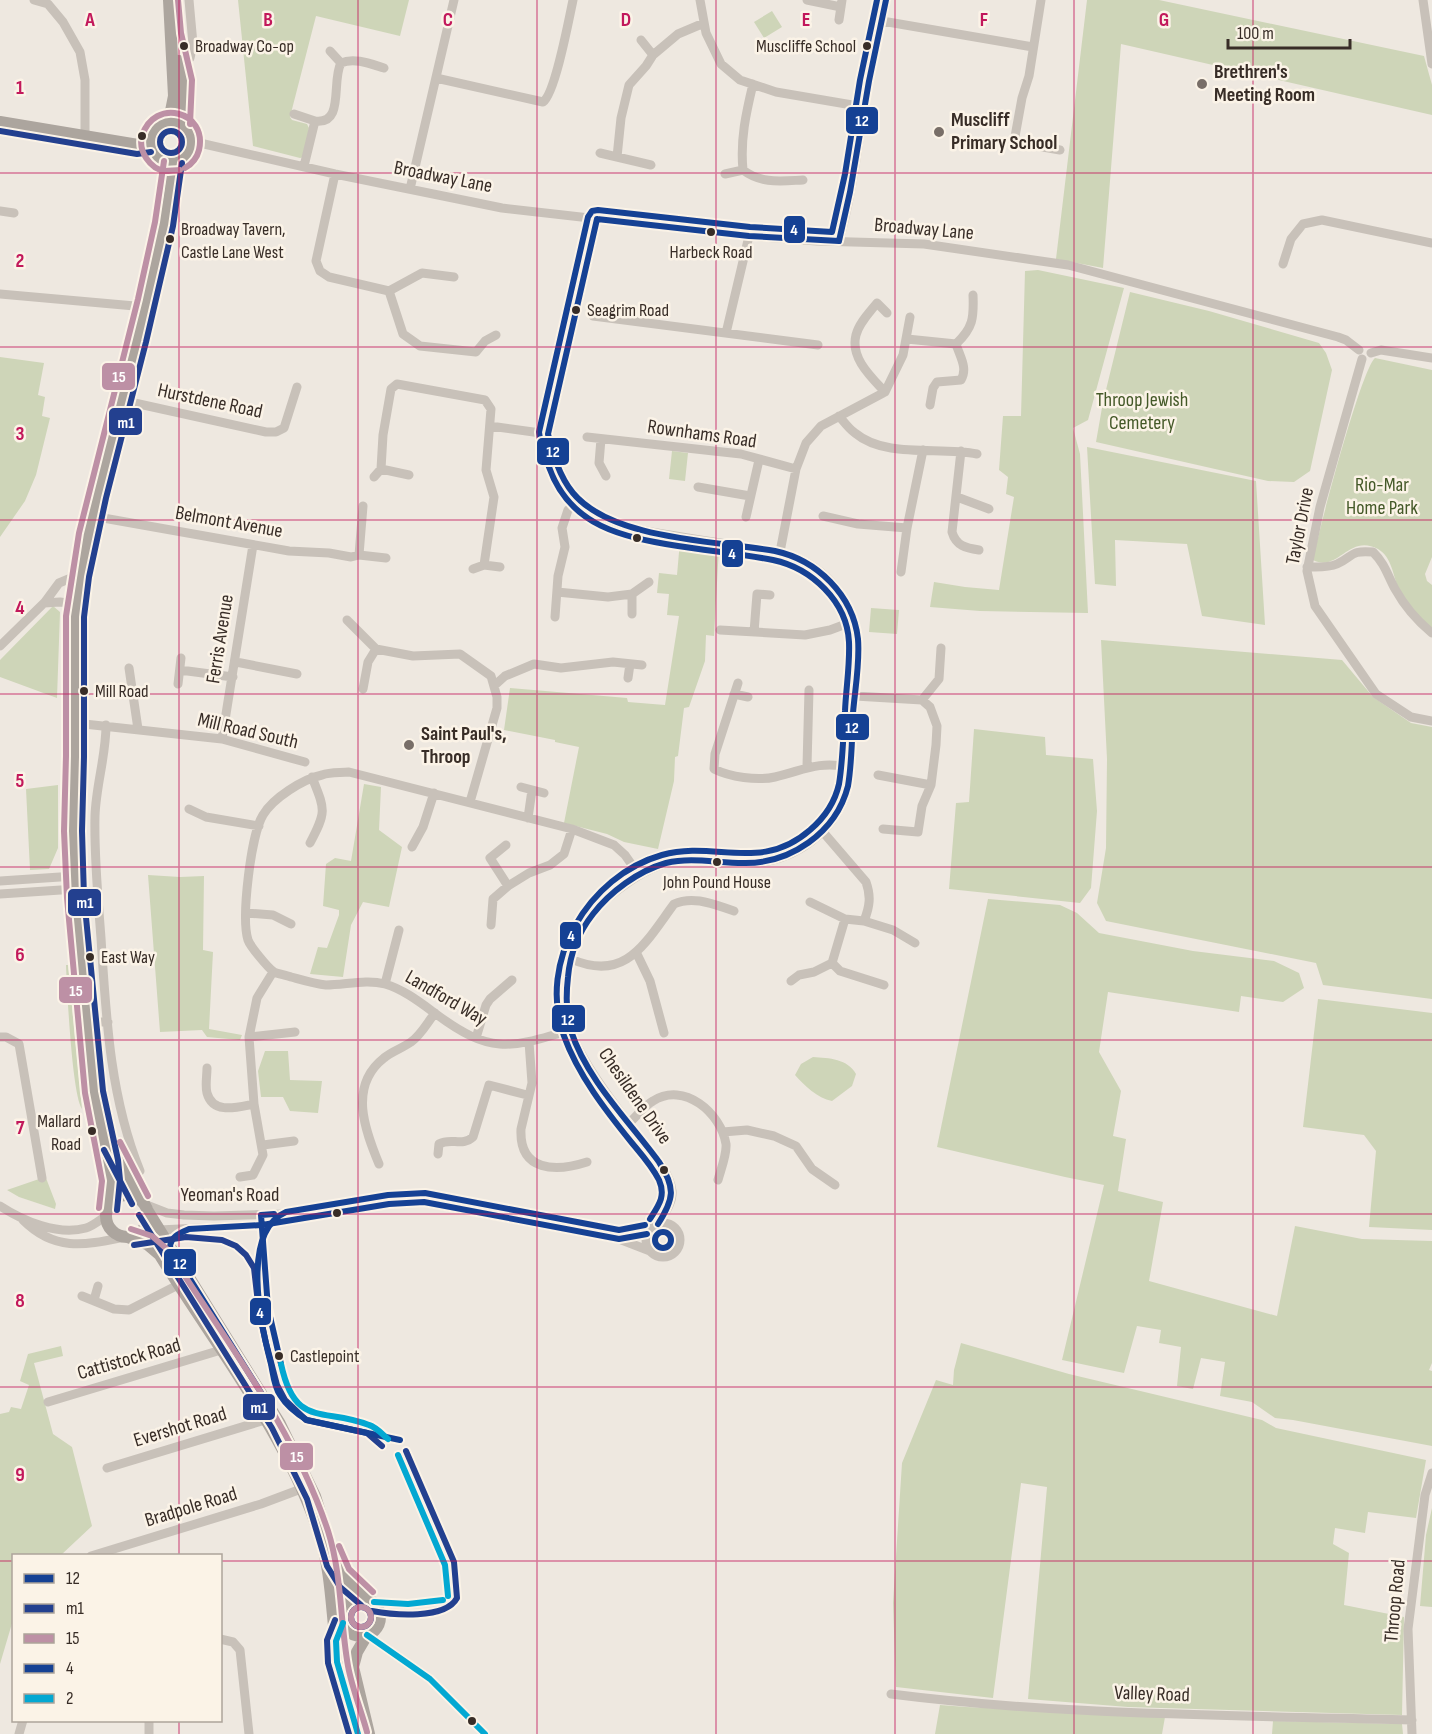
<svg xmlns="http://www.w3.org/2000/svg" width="1432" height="1734" viewBox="0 0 1432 1734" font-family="'Sofia Sans Condensed',sans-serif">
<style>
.green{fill:#ced5b8}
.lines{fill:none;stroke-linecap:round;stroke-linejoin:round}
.minor{stroke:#c8c1b9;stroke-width:9}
.major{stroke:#aca59e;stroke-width:12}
.bus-1-casing{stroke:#fbf3e7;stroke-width:10}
.bus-2-casing{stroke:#fbf3e7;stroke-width:10}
.bus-3-casing{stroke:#fbf3e7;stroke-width:10}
.bus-4-casing{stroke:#fbf3e7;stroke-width:10}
.bus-5-casing{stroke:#fbf3e7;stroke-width:10}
.bus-1{stroke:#154194;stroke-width:6}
.bus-2{stroke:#23408f;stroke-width:6}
.bus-3{stroke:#bd90a5;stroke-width:6}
.bus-4{stroke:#154194;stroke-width:6}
.bus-5{stroke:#03a8d2;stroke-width:6}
.grid{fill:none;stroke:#c2185b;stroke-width:1.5;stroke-opacity:0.55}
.bus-dot{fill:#382d27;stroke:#fbf3e7;stroke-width:2}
.poi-dot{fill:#786e68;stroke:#fbf3e7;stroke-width:2}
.labels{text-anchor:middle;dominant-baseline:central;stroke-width:5;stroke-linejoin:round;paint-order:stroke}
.bus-label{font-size:18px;fill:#382d27;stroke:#fbf3e7;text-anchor:start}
.poi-label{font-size:20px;font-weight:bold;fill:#382d27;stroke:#fbf3e7;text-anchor:start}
.street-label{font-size:20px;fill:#382d27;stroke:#fbf3e7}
.park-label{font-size:20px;fill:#445928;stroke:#fbf3e7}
.grid-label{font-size:20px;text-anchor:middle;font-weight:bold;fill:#c2185b;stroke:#fbf3e7;stroke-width:5;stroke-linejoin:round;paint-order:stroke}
.line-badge{stroke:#fbf3e7;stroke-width:2}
.badge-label{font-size:16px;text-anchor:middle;font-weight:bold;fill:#fff}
</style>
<rect width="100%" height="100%" fill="#eee8e0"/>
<path class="green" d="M238 0H409L400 36 316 16 290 117 292 120 307 124 309 128 304 157 300 158 253 146Z
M1087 0H1159L1424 56 1432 85V115L1121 44 1103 268 1056 259Z
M772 11 782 27 764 38 754 22Z
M1038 270 1124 288 1088 420 1073 428 1080 454 1088 613 980 611 930 607 934 582 965 587 999 590 1014 497 1006 494 1008 477 999 470 1003 416H1021L1025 271Z
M1130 292 1209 311 1319 343 1326 353 1332 370 1310 471 1294 482 1268 481 1096 442 1103 402Z
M0 357 44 363 38 395 45 397 42 416 50 418 36 475 25 501 0 537Z
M1375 358 1432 370V557L1425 574 1427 581 1432 585V629C1419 618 1407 606 1399 590 1393 576 1392 557 1378 549 1349 533 1338 573 1313 560 1318 533 1361 370 1375 358Z
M1087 447 1256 481 1265 625 1202 616 1187 544 1115 540 1116 586 1095 584Z
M672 451 688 453 685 481 669 479Z
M680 541 719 547 714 636 706 635 705 661 689 707 684 708 678 756 675 757 674 781 658 849 624 842 607 834 564 823 579 747 555 742V740L504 730 510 688 627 698 628 702 665 705 679 616 667 615 669 594 657 593 659 573 677 575Z
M53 606 60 612 57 698 0 677V660Z
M871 608 899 610 897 634 869 632Z
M1101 640 1342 660 1373 697 1411 723 1432 727V999L1323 985 1316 963 1106 921 1097 903 1106 848 1107 759Z
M974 729 1045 737 1046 755 1093 759 1097 811 1091 888 1080 903 949 889 956 803 969 802Z
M364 784 381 787 379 830 402 847 389 907 363 902 351 925 343 977 310 974 318 947 327 948 339 915V910L323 906 326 864 335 858 351 861Z
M58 785V848L49 869 30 870 26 789Z
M148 875 180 877 204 876 203 950 213 952 209 1029 242 1035 240 1040 207 1037 202 1030 160 1032Z
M988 899 1060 905 1077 913 1099 933 1193 951 1274 961 1299 973 1304 988 1283 1002 1241 996 1239 1012 1108 992 1099 1052 1121 1091 1113 1136 1126 1139 1118 1191 1163 1202 1149 1281 1277 1316 1295 1226 1362 1239 1432 1241V1363L1429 1370 1432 1371V1446L1293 1420 1275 1418 1252 1402 1220 1396 1225 1362 1201 1358 1193 1389 1177 1386 1181 1347 1159 1343 1161 1330 1137 1326 1124 1373 1062 1360 1104 1185 1065 1177 937 1147Z
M66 965H68L82 1109C72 1094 67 990 66 965Z
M1318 999 1432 1013V1230L1369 1227 1376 1151 1364 1135 1303 1127Z
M265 1051H288L290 1080 322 1081 318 1113 290 1111 283 1097H261L258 1071Z
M813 1057C829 1058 848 1059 856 1074L852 1086 832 1101C817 1098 805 1086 795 1075L801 1064Z
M42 1178H46L56 1204 55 1209 19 1197 7 1190Z
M961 1343 1069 1374 1262 1420 1276 1428 1426 1460 1416 1518 1368 1512 1365 1533 1335 1528 1333 1544 1349 1553 1344 1605 1404 1617 1402 1715 1128 1707 1028 1699 1047 1487 1021 1483 993 1698 896 1687 893 1603 902 1463 936 1380 953 1385 954 1370Z
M61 1346 63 1356 34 1363 53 1434 72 1447 92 1526 61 1555 14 1556 13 1620 0 1664V1414L9 1412 11 1407 21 1409 29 1385 20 1381 28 1354Z
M1432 1508V1607L1420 1606 1426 1535Z
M940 1705 966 1707 1165 1717 1162 1734H935Z
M1273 1721 1402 1724 1403 1734H1272Z"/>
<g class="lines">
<path class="minor" d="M34 0 48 4 63 22 80 52 85 80V136
M700 0 706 33 721 64 740 80 776 92 864 107
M807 0 841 7
M1041 0 1029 76 1022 98 1014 142 1060 150
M1423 0 1432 64
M839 20 842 0
M882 21 1033 47
M641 40 653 55
M330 51 341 63
M179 63 190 58 193 44 189 0
M436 78 543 102C555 94 569 19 573 0
M753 84C746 113 740 140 743 170 761 184 781 181 803 180
M294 114 315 121
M191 141 335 174 502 208 749 236 817 241 924 244 1068 265 1338 337 1346 340 1359 350
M600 153 651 165
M617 157 621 118 629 85 646 66 653 55 678 34 704 23
M304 166 315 121C345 125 331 81 341 63 354 57 371 64 384 68
M335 174 316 261 320 271 329 277 389 291
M725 174 743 170
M410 189 454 0
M0 211 14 213
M597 219 548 434C560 485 576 508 626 527 663 535 701 540 739 546 752 548 767 549 780 552 825 564 849 595 858 639 857 671 854 702 852 734 851 753 851 775 846 793 833 833 795 860 754 863 727 865 699 857 672 862 649 866 627 882 609 897 591 913 577 933 571 957 566 979 565 1008 571 1030 581 1063 618 1109 639 1137 652 1153 669 1170 672 1191 673 1203 664 1214 658 1224
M839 241C851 198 857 153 864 109 869 72 879 36 886 0
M1283 264 1291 239 1303 224 1322 220 1432 243
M389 291 403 334 420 346 476 352 485 341 496 335
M389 291 422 273 454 277
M0 294 146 307
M593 316 818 345
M726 333 749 236
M907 339 956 344
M1371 353 1381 350 1432 358
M1362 359 1320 507 1307 571 1315 606 1376 694 1411 717 1432 721
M885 392C871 377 850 358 856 335 859 323 869 313 877 303L887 313
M121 400 266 432H276L284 428 297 387
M930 405 933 388 937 382 961 380C968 368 960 357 956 344 973 328 974 318 973 295
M839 416C844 422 849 429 855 433 886 459 940 446 977 454
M490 426 548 434
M587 437 741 454 796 469
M601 439 599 463 606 476
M961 451 952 532C956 546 966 548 979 550
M381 469 409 475
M374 477 381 469 383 435 391 389 397 384 485 400 491 409 486 470 494 497 484 565
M698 487 750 496
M957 497 989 509
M92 516 289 551 329 553 351 557 359 555 386 558
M823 516 858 524 907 528
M746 517 759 460
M780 552 796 469 806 443 821 426 885 392 903 355 910 317
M359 555 363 506
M1307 567C1317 567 1328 568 1337 564 1354 556 1350 550 1373 552 1385 564 1387 574 1395 589 1405 607 1416 620 1432 633
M473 569 484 565 500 567
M901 572 907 528 923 450
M557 592 608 597 632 594 649 582
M632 594V614
M44 603 60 602 76 604
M555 617 558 576 565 547 562 528 568 510 579 501
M347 620 376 649 413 656 460 654 491 676 497 697V708L470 802
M720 630 805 635 830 630 854 621
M754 632 757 594 770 595
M0 646 45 602 59 583 71 578 79 579
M236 662 297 674
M129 668 138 729
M180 670 233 677
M628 678 630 664
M738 683 715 754 714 769C730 777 757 781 775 777 805 770 816 761 850 767
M178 684 181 658
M495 685 505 676 534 664 561 668 613 662 642 665
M363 689 368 662 376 649
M734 694 748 697
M855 696 922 700 939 679 941 648
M75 723 222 739 305 762
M106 725C106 756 96 785 95 816 94 856 98 898 101 938 106 1017 110 1097 140 1171
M222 739 253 545
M807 766 809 690
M878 775 931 785
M521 787 544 793
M189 809 206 817 259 826
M528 818 532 790
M883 829 918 832 922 806 931 785 936 745 937 726 930 707 922 700
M310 843C327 811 325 810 312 777
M506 845 490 858 508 886
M412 847 423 827 434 793
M0 881 75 876
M0 894 76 889
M810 902 845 919
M246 913 273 915 291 924
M864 921 893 930 915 943
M491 925 493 899 508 886 529 873 550 865 564 854 572 829
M636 952 650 981 664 1033
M571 959C626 983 645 943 674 904 694 895 715 905 734 911
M832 963 840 971 884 985
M791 981 799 975 814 972 832 963 845 919 864 921C870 906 871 896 866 882L823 832
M385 984 399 930
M87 1022H108
M571 1030C510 1048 491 1055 436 1014 421 1003 403 989 385 984 366 979 345 985 326 985 315 984 302 980 291 977 286 975 278 974 274 972 268 968 250 946 248 940 241 918 251 834 263 815 273 798 303 779 322 775 330 772 340 773 349 772L572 829 614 845 625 855 639 875
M0 1037H6L19 1044 42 1178
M249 1037 295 1032
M476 1038 486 1005 490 999 512 980
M529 1042 532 1083 521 1129C519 1172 556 1172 587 1162
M207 1068C207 1076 205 1086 207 1093 213 1115 238 1107 254 1104
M629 1123C637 1116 644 1106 653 1101 684 1081 721 1113 726 1144 727 1154 721 1169 718 1180
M723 1132 747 1130 774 1136 796 1146 812 1169 835 1185
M263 1145 294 1141
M438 1154 439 1144C451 1137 462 1147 473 1137L489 1085 527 1095
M379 1164C365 1130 348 1086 384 1058 392 1051 403 1048 411 1042 421 1035 427 1023 435 1013
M240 1177 253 1175 263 1155 254 1104 249 1037 257 998 273 972
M144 1204 167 1213 184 1215 214 1216 280 1214 376 1204 424 1202 619 1239 650 1251
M0 1206C23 1221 58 1236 86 1228 93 1226 100 1220 106 1216
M23 1220C55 1252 85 1245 125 1237
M646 1240a17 17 0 1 1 34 0a17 17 0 1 1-34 0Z
M132 1236 159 1230 262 1225 327 1214
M622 1239 647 1234
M82 1296 114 1309 129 1310 178 1285
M94 1300 98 1286
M48 1402 221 1350
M107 1468 265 1420
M91 1556 261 1504 301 1489
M367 1635 430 1679 485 1734
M220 1639 233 1642 240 1650 249 1734
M891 1694C1063 1716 1239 1715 1412 1720
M149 1720V1734
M19 1734 23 1720
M1412 1734 1408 1629 1425 1495 1432 1473"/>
<path class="major" d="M179 61 183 97 181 124
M169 121 174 96 169 0
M151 142a20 20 0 1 1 40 0a20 20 0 1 1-40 0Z
M0 122 138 145 150 143
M108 1138 140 1200
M106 1216a21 21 0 1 1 42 0a21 21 0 1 1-42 0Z
M108 1209 111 1181 109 1162 94 1092 90 1057C83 987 75 915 73 844 72 810 76 777 75 744 75 688 69 630 80 575 99 469 134 367 156 261 163 228 172 196 173 162
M147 1210 280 1424 315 1496 335 1561 347 1581 367 1598
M128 1237 147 1244 160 1255C214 1343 287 1434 319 1533 333 1576 331 1616 338 1659 341 1685 352 1709 358 1734
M342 1617a19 19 0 1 1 38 0a19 19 0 1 1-38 0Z
M367 1635 357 1652 353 1667 369 1734"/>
<g class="bus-1-casing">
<path id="bus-1" d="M597 219 548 434C553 454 559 476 573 493 612 540 717 541 775 551 817 560 853 595 858 639 860 663 855 689 853 713 852 737 852 762 848 786 836 833 790 864 743 863 717 863 691 857 666 863 638 871 610 892 593 914 578 933 570 954 568 977 566 994 566 1014 571 1031 587 1080 629 1121 659 1162 676 1188 674 1199 658 1224
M597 219 749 236 839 241
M839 241 850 192 869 81 886 0
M274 1214 261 1215 268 1308 281 1364
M270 1407 170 1247C171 1236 180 1233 189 1229L262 1225 389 1204 424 1202 619 1239 647 1234"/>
</g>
<g class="bus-2-casing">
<path id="bus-2" d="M0 131 137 154 151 152
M160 142a11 11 0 1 1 22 0a11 11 0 1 1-22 0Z
M104 1150 132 1204
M117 1210 120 1180 118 1160 103 1091 84 897 82 831 84 757V617L89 577 106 498 146 342 173 226 182 163
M139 1215 272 1428 307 1499 327 1566 340 1587 361 1605
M134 1245 186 1237 222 1240 236 1246 246 1255 254 1268 259 1312 266 1343 277 1385 285 1400 306 1420 367 1433 382 1446
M351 1617a10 10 0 1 1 20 0a10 10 0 1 1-20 0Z
M372 1611C393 1615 445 1620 457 1598L454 1562 406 1451
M335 1620 327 1640 328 1663 349 1734"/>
</g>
<g class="bus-3-casing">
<path id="bus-3" d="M178 0 181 33 192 80 190 124
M180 170C175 170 170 171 165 171 150 169 138 151 142 136 154 97 208 111 199 150 197 158 192 164 185 168
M120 1142 148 1196
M99 1208 102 1181 85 1093 67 898 64 831 66 756V616L79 533 138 299 155 222 164 161
M131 1229 152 1236 168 1250C225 1340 294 1428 328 1531 342 1575 340 1621 348 1666 352 1688 361 1710 367 1732
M339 1546 349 1569 373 1592
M351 1617a10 10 0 1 1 20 0a10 10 0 1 1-20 0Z"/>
</g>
<g class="bus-4-casing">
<path id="bus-4" d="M650 1219C659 1205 666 1196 659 1180 652 1166 642 1155 632 1143 606 1111 578 1075 564 1036 537 962 588 876 662 855 715 840 761 873 810 830 824 818 835 802 839 784 843 760 843 735 845 711 846 688 850 665 849 642 847 601 811 568 773 560 742 554 710 551 678 546 623 537 570 527 549 467 545 456 540 444 539 432L588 217 592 211 598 210 750 227 832 232 845 174 860 80 877 0
M655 1240a8 8 0 1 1 16 0a8 8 0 1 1-16 0Z
M400 1440 307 1420C297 1414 286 1405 280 1395 274 1387 273 1373 271 1364 261 1326 240 1232 286 1212L388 1195 425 1193 619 1230 645 1225"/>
</g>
<g class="bus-5-casing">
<path id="bus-5" d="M281 1364C295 1429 323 1407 369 1425 376 1427 382 1434 388 1439
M398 1455 445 1565 448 1596
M374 1602 408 1604 443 1600
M343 1623 336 1641 337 1662 358 1734
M367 1635 430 1679 485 1734"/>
</g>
<use href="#bus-1" class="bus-1"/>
<use href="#bus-2" class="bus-2"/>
<use href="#bus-3" class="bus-3"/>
<use href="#bus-4" class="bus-4"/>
<use href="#bus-5" class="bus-5"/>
</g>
<path class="grid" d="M179 0V1556M358 0V1734M537 0V1734M716 0V1734M895 0V1734M1074 0V1734M1253 0V1734M0 173H1432M0 347H1432M0 520H1432M0 694H1432M0 867H1432M0 1040H1432M0 1214H1432M0 1387H1432M0 1561H14M220 1561H1432M179 1720V1734"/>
<g class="bus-dot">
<circle cx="184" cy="46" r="5"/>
<circle cx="867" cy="46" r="5"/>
<circle cx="142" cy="136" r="5"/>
<circle cx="711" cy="232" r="5"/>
<circle cx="170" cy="239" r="5"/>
<circle cx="576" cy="310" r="5"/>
<circle cx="637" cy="538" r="5"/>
<circle cx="84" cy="691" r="5"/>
<circle cx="717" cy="862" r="5"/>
<circle cx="90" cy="957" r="5"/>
<circle cx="92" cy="1131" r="5"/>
<circle cx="664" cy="1170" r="5"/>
<circle cx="337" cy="1213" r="5"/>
<circle cx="279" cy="1356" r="5"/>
<circle cx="472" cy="1721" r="5"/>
</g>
<g class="poi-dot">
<circle cx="1202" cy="84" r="6"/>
<circle cx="939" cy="132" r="6"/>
<circle cx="409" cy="745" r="6"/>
</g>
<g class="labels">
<g class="bus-label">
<text x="195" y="46">Broadway Co-op</text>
<text x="856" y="46" text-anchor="end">Muscliffe School</text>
<text x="181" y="229">Broadway Tavern,<tspan x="181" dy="23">Castle Lane West</tspan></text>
<text x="711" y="252" text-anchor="middle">Harbeck Road</text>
<text x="587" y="310">Seagrim Road</text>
<text x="95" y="691">Mill Road</text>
<text x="717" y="882" text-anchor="middle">John Pound House</text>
<text x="101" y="957">East Way</text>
<text x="81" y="1121" text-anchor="end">Mallard<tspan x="81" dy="23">Road</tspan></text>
<text x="290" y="1356">Castlepoint</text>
</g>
<g class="poi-label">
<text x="1214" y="72">Brethren's<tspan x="1214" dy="23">Meeting Room</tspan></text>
<text x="951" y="120">Muscliff<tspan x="951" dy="23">Primary School</tspan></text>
<text x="421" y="734">Saint Paul's,<tspan x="421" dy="23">Throop</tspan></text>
</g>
<g class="street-label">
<text transform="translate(443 177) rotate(11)">Broadway Lane</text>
<text transform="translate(924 229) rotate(5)">Broadway Lane</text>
<text transform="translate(210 401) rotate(12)">Hurstdene Road</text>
<text transform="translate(702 434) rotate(8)">Rownhams Road</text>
<text transform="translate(229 522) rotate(10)">Belmont Avenue</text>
<text transform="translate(1300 526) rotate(-79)">Taylor Drive</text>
<text transform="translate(220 639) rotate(-81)">Ferris Avenue</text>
<text transform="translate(248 731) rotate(13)">Mill Road South</text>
<text transform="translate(446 998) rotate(30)">Landford Way</text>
<text transform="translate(635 1096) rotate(55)">Chesildene Drive</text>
<text x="230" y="1195">Yeoman's Road</text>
<text transform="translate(129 1359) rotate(-16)">Cattistock Road</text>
<text transform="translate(180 1427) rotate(-17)">Evershot Road</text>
<text transform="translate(191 1507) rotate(-17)">Bradpole Road</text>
<text transform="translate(1395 1601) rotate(-85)">Throop Road</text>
<text transform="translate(1152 1694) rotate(2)">Valley Road</text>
</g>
<g class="park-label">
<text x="1142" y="400">Throop Jewish<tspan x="1142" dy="23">Cemetery</tspan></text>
<text x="1382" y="485">Rio-Mar<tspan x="1382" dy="23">Home Park</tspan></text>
</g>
</g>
<g class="grid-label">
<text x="90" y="26">A</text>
<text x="268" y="26">B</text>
<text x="448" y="26">C</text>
<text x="626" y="26">D</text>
<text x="806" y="26">E</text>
<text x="984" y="26">F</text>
<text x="1164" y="26">G</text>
<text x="20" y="94">1</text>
<text x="20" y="267">2</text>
<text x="20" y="440">3</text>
<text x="20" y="614">4</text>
<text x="20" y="787">5</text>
<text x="20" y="961">6</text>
<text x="20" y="1134">7</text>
<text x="20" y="1307">8</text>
<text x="20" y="1481">9</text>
</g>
<g class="line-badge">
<rect x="845" y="106" width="34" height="29" rx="6" fill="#154194"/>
<rect x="783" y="215" width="23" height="29" rx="6" fill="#154194"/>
<rect x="101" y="362" width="35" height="29" rx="6" fill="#bd90a5"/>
<rect x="108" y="407" width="35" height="29" rx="6" fill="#23408f"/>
<rect x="536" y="437" width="34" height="29" rx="6" fill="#154194"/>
<rect x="721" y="539" width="23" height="29" rx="6" fill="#154194"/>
<rect x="835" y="713" width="35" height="28" rx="6" fill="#154194"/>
<rect x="67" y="888" width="35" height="29" rx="6" fill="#23408f"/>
<rect x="559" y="921" width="23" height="29" rx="6" fill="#154194"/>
<rect x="58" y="976" width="35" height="28" rx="6" fill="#bd90a5"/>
<rect x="551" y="1004" width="35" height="29" rx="6" fill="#154194"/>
<rect x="163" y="1248" width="34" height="29" rx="6" fill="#154194"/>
<rect x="249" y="1297" width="23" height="29" rx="6" fill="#154194"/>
<rect x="242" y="1393" width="34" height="28" rx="6" fill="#23408f"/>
<rect x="279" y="1442" width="35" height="29" rx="6" fill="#bd90a5"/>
</g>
<g class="badge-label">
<text x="862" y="126">12</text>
<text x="794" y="235">4</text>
<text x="119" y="382">15</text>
<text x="126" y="428">m1</text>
<text x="553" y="457">12</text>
<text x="732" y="559">4</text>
<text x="852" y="733">12</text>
<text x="85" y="908">m1</text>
<text x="571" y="941">4</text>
<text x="76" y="996">15</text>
<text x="568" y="1025">12</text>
<text x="180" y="1269">12</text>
<text x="260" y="1318">4</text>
<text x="259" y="1413">m1</text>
<text x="297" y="1462">15</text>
</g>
<rect x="12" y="1554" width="210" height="168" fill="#fbf3e7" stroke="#ada49a" stroke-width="1.5"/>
<rect x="24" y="1574" width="30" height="9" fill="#154194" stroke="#ada49a" stroke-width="1.5"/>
<text x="66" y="1584" font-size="18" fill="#382d27">12</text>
<rect x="24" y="1604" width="30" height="9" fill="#23408f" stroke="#ada49a" stroke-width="1.5"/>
<text x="66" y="1614" font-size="18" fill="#382d27">m1</text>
<rect x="24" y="1634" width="30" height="9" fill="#bd90a5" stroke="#ada49a" stroke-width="1.5"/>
<text x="66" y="1644" font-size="18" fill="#382d27">15</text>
<rect x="24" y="1664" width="30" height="9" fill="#154194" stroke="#ada49a" stroke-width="1.5"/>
<text x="66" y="1674" font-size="18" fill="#382d27">4</text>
<rect x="24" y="1694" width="30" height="9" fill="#03a8d2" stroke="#ada49a" stroke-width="1.5"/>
<text x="66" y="1704" font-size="18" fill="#382d27">2</text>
<path d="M1228 39v9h122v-9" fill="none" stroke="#382d27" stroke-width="3"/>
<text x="1237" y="39" font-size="18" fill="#382d27" stroke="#fbf3e7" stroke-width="4.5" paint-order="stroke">100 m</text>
</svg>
